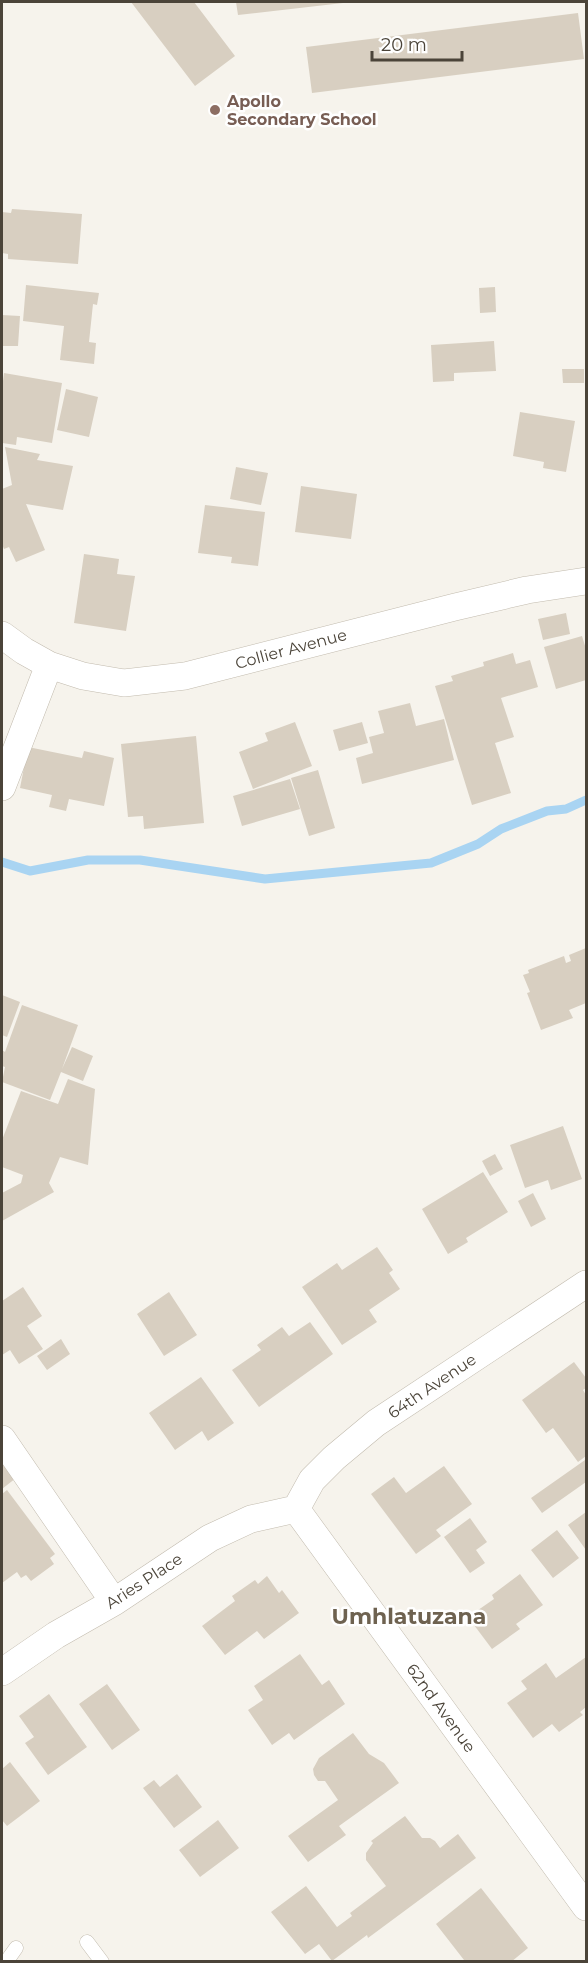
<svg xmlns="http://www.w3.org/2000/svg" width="588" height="1963" viewBox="0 0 588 1963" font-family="Montserrat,sans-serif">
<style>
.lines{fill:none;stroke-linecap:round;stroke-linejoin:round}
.stream{stroke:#a9d4f2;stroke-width:9}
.building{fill:#d8cfc1}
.service-casing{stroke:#c2bbae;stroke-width:15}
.minor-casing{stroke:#c2bbae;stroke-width:28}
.service{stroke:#fff;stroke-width:14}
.minor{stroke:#fff;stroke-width:27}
.education-dot{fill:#8d6e63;stroke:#fff;stroke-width:2}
.labels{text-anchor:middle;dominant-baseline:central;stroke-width:5;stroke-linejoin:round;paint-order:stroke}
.education-label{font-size:16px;font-weight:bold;fill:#785e54;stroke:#fff;text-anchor:start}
.street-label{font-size:16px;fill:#4b4439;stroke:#fff}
.district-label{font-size:22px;font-weight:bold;fill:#6e6250;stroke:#fff}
</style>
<rect width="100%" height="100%" fill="#f6f3ec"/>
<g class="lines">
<path class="stream" d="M2 862 30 871 88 860H140L265 879 431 863 478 844 501 829 547 811 566 809 586 800"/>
</g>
<path class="building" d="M131 2H194L235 56 195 86Z
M236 2H343V3L238 15Z
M578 13 584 59 312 93 306 47Z
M12 209 82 214 78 264 8 259V254L2 253V212L11 213Z
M26 285 99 293 97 305 93 304 89 342 96 343 94 364 60 360 64 326 23 321Z
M495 287 496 312 480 313 479 288Z
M2 315 20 316 18 346H2Z
M494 341 496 371 454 373V381L433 382 431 345Z
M562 369H584V383H563Z
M4 373 62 383 52 443 17 437 16 445 2 443V389Z
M66 389 98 397 89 437 57 430Z
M520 412 575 421 566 472 543 468 544 462 513 456Z
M5 447 40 454 37 460 73 466 63 510 26 504 45 550 16 562 9 547 4 549 2 544V489L12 485Z
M236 467 268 473 261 505 230 499Z
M301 486 357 494 351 539 295 532Z
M205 505 265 512 258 566 231 563 232 557 198 553Z
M84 554 119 559 117 574 135 576 126 631 74 623Z
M566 613 570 634 543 640 538 619Z
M582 636 586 649V680L556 689 544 647Z
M513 653 516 664 530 660 538 687 501 698 514 737 495 743 511 793 472 805 435 686 453 681 451 676 484 666 483 662Z
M410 703 416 726 444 719 454 760 362 784 356 758 373 753 369 737 384 733 378 711Z
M295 722 312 766 253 789 239 752 268 741 265 733Z
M362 722 368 743 339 751 333 730Z
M196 736 204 823 144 829 143 816 128 817 121 744Z
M28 747 82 758 84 751 114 758 104 806 69 799 66 811 49 807 52 795 20 788Z
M318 770 335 828 309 836 291 778Z
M290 779 300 809 242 826 233 796Z
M586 948V1003L569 1010 573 1018 541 1030 527 993 530 992 523 975 529 973 528 970 564 956 566 963 571 961 569 955Z
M2 995 20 1002 7 1037 2 1035Z
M22 1005 78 1025 62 1069 72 1047 93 1056 83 1081 61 1072 50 1100 2 1082 5 1067 2 1066V1050L5 1052Z
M68 1079 95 1089 88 1165 60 1157 49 1183 54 1192 2 1221V1193L21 1183 23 1175 2 1167V1140L21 1091 58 1104Z
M563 1126 582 1179 551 1190 548 1180 525 1188 510 1145Z
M495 1154 503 1169 490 1176 482 1161Z
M483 1172 508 1212 466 1238 468 1242 448 1254 422 1209Z
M533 1193 546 1219 531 1227 518 1201Z
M377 1247 393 1270 389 1273 400 1289 369 1310 377 1322 342 1345 302 1287 337 1263 342 1270Z
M23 1287 42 1316 27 1326 43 1349 19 1364 10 1350 2 1355V1301Z
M169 1292 197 1335 164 1356 137 1314Z
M310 1322 333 1354 259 1407 232 1370 261 1350 257 1345 282 1327 289 1336Z
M61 1339 70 1354 47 1370 37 1356Z
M574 1362 586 1378V1388L583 1390 586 1395V1456L578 1462 553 1428 546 1433 522 1400Z
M201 1377 234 1423 208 1441 202 1431 175 1450 149 1413Z
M2 1460 16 1478 2 1489Z
M585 1460 586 1482 542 1513 531 1498Z
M444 1466 472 1504 436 1530 441 1536 416 1554 371 1494 394 1477 406 1493Z
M7 1490 55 1554 50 1558 54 1564 31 1581 26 1575 21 1578 17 1572 2 1583V1494Z
M586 1512V1550L568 1525Z
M470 1518 487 1542 476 1550 485 1563 470 1573 444 1537Z
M557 1530 579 1558 553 1578 531 1550Z
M520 1574 543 1605 516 1624 520 1629 492 1649 468 1617 494 1599 492 1595Z
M267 1576 279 1593 282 1590 299 1613 264 1639 257 1631 225 1655 202 1626 235 1601 232 1596 255 1580 258 1584Z
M300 1654 322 1685 329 1680 345 1704 294 1740 289 1733 272 1745 248 1710 263 1700 254 1686Z
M586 1657V1707L580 1712 583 1715 559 1732 552 1724 533 1738 507 1703 527 1689 521 1681 546 1663 556 1678Z
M107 1684 140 1730 112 1750 79 1704Z
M49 1694 87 1747 48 1775 25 1743 34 1737 19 1716Z
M353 1733 369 1754 384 1763 399 1783 339 1826 346 1835 308 1862 288 1836 338 1800 325 1781H318L314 1775 313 1769 319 1758Z
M10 1762 40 1801 7 1826 2 1820V1769Z
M177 1774 202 1807 174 1828 143 1788 154 1780 160 1787Z
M405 1816 422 1838H430L435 1841 440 1848 458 1834 476 1858 368 1938 367 1935 332 1961 319 1944 305 1954 271 1912 306 1886 337 1927 352 1916 350 1913 386 1886 366 1860V1853L373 1843 371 1841Z
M218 1820 239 1848 200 1877 179 1850Z
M481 1888 528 1948 511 1962H462L464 1960 436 1924Z"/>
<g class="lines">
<g class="service-casing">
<path id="service" d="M87 1942 102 1962
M6 1962 16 1948"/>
</g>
<g class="minor-casing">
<path id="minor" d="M2 635 24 651 49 665 83 676 124 683 185 676 455 607 527 590 586 581
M2 787 49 665
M2 1439 114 1602
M296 1509 586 1907
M296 1509 312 1480 334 1458 376 1423 586 1284
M2 1672 56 1635 114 1602 210 1538 251 1519 296 1509"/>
</g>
<use href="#service" class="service"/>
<use href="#minor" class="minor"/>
</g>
<circle class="education-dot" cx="215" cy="110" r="6"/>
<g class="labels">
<g class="education-label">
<text x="227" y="101">Apollo<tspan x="227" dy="18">Secondary School</tspan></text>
</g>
<g class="street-label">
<text transform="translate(291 649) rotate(-15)">Collier Avenue</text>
<text transform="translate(432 1386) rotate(-34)">64th Avenue</text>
<text transform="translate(144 1581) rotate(-33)">Aries Place</text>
<text transform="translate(441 1708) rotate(54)">62nd Avenue</text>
</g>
<g class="district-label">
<text x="409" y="1616">Umhlatuzana</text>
</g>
</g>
<rect width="588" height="1963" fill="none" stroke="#4b4439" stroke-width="6"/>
<path d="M372 51v9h90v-9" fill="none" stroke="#4b4439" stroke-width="3"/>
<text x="381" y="51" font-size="18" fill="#4b4439" stroke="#ffffff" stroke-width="4.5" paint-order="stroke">20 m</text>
</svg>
